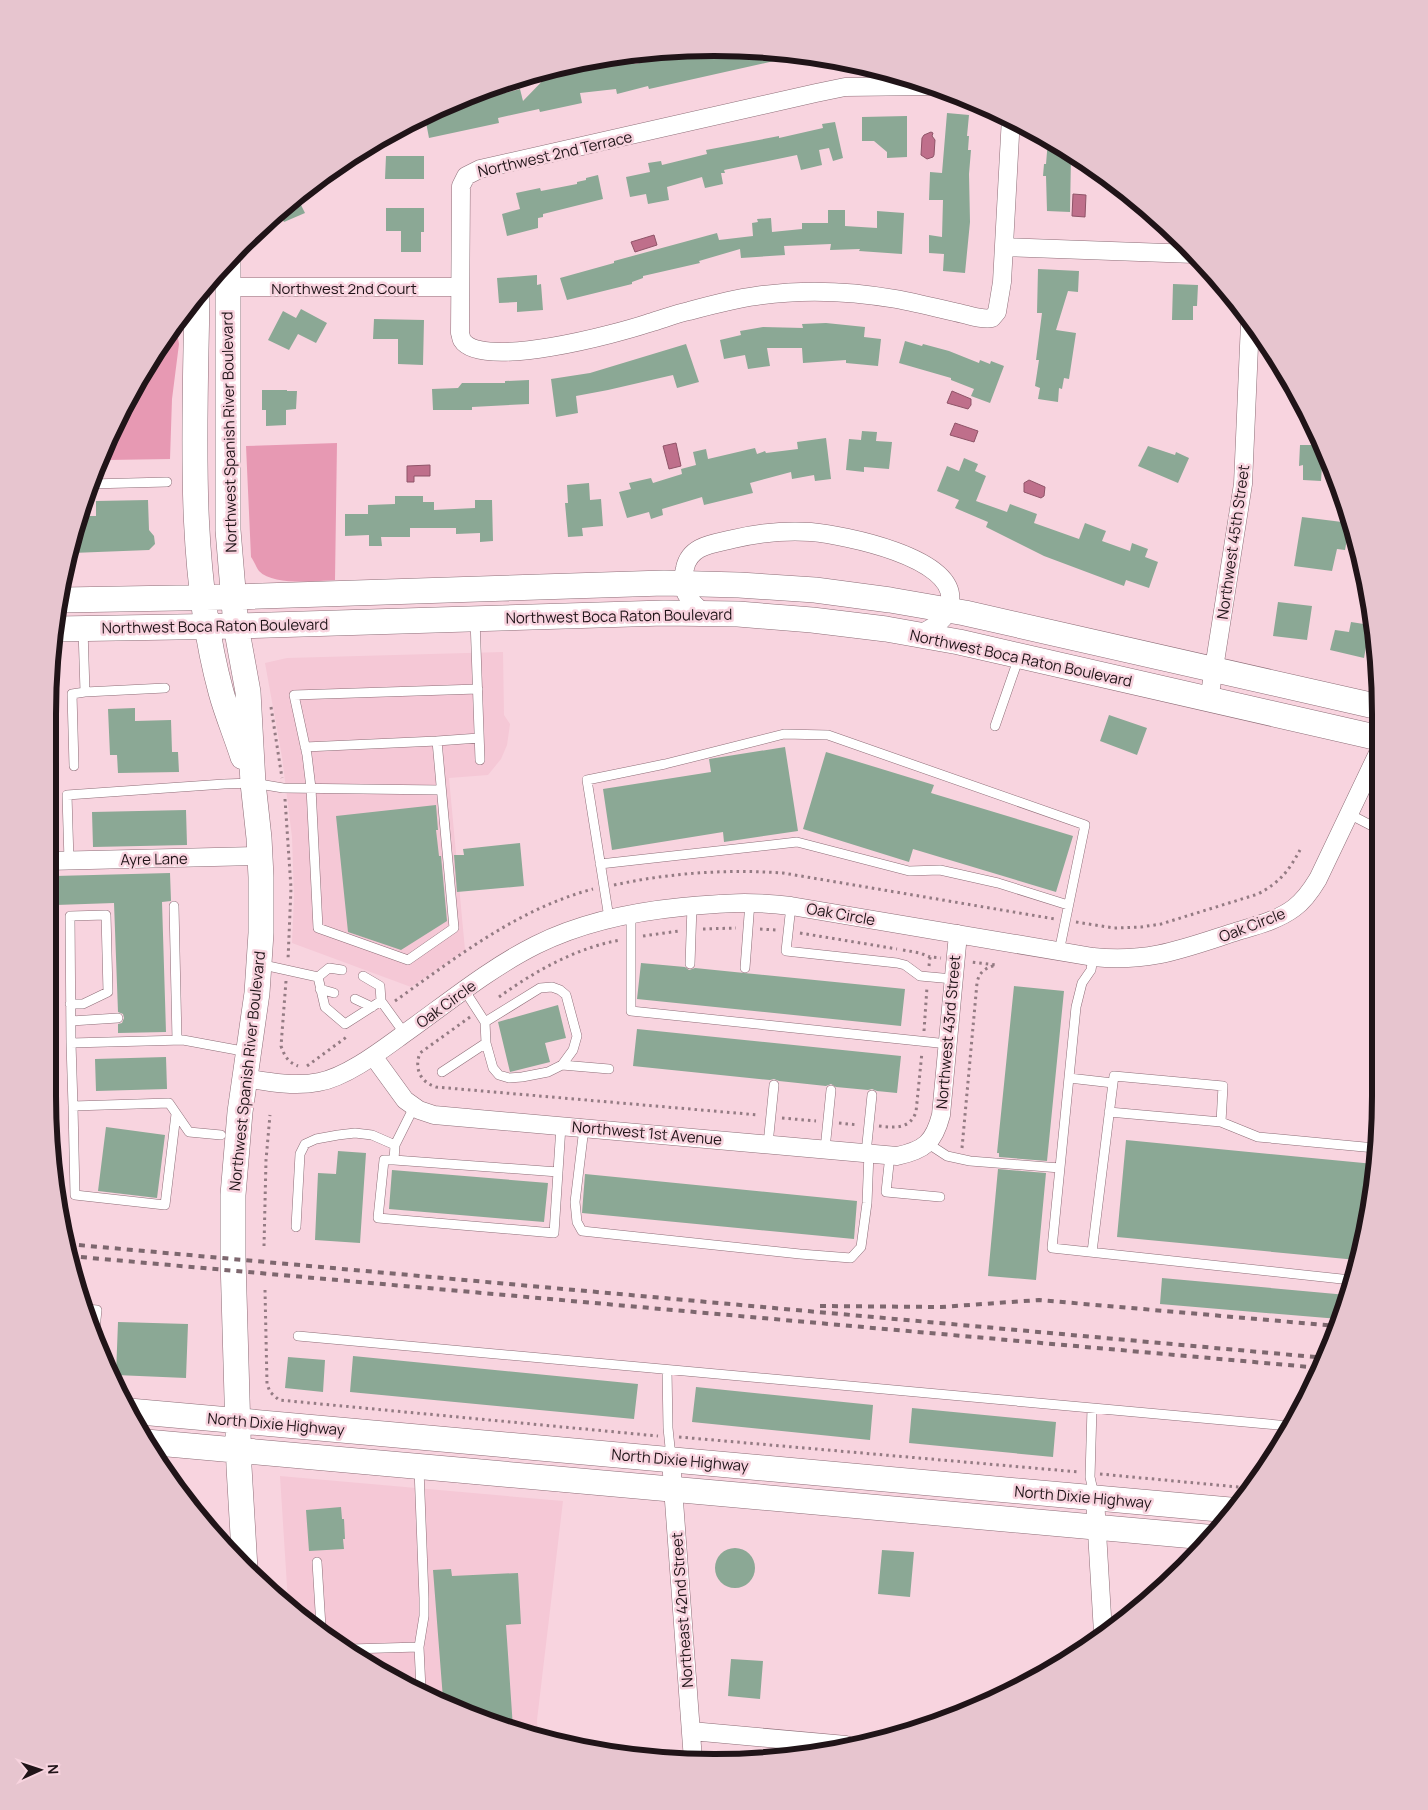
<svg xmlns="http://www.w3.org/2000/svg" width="1428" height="1810" viewBox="0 0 1428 1810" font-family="Manrope,sans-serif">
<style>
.built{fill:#f5c8d6}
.green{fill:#e799b3}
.water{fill:#bf6f8b;stroke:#8f5468}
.building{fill:#8ba895}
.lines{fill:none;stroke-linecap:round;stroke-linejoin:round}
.lane-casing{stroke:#8d6d77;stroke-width:10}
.street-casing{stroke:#8d6d77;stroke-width:19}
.secondary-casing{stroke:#8d6d77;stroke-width:26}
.path{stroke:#947b83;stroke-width:3;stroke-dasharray:2.5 4;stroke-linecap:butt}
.lane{stroke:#fff;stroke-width:9}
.street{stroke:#fff;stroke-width:18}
.secondary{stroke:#fff;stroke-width:25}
.rail{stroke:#7d676e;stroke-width:4;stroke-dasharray:6 6;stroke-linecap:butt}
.labels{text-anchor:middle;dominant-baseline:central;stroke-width:5;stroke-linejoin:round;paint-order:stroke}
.street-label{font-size:15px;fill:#201418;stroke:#f8d4df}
.rim{fill:none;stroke:#201418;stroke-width:6}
</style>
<rect width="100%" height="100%" fill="#f8d4df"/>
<path class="built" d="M503 652 504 715 510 724 507 745 501 759 488 775 449 778 465 950 411 987 292 943 294 897 292 837 282 757 265 663 287 658Z
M280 1476 563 1501 537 1720 538 1738 381 1673 288 1602Z"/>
<path class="green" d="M171 334 178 338 179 344 172 399 170 459 107 460 106 448 137 381Z
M337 443 335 580C316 581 273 586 259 571 256 567 254 561 251 557L246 446Z"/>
<path class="water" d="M931 132 933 133 932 136 935 140 934 155 933 157 927 159 921 155 922 138 924 135Z
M1073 194 1086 195 1085 217 1072 216Z
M654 235 657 245 635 252 631 242Z
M952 391 971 399V405L968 409 947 403Z
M955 423 978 431 974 442 950 435Z
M676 443 681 466 669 469 663 446Z
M430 465V476H414V482H407V466Z
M1029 480 1045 487 1044 496 1041 498 1024 492V483Z"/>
<path class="building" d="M758 49 796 56 649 89 648 86 617 94 616 89 580 93 582 103 540 112 539 109 498 118 499 123 429 138 425 117 495 85 497 95 520 89 523 101 552 71 617 56 635 64 667 57 666 52Z
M947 113 969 115 967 136H969L968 150H971L969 174 970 222 965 273 943 271 944 254 929 253V235L942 237 943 200H929L930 172 942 173Z
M907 116V157L887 158V152L874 141H862V117Z
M835 122 843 158 833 161 829 148 819 150 822 165 801 170 797 155 724 170 725 173H721L723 184 705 188 702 177 667 187 669 200 648 204 646 194 630 197 626 177 650 172 648 163 661 161 662 165 707 154 706 150 779 136V138L823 128 822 124Z
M1048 140 1071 155 1070 212 1047 211 1046 176H1043L1044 164H1046Z
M386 156H424V179H385Z
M598 175 603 199 543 214V217L538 218V228L507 236 502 214 520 209 516 193 540 188 541 191 577 184V182L586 180V178Z
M297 197 305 213 284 222 278 210Z
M386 208H424V232H421V252H401V231H386Z
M828 210H845V226L877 228V211L904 213 902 254 859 251 860 249 830 250 831 244 784 246 785 255 741 258 740 249 699 261 700 263 643 276V278L632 282V284L567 300 560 278 614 263V261L717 233 719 240 753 236 752 223 758 222 757 219 771 218 772 232 802 229V223H828Z
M1038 269 1079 271 1078 292 1068 291 1056 330 1076 333 1069 379 1064 378 1062 389 1059 388 1058 402 1038 399 1040 388 1035 386 1039 360H1036L1042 313H1037Z
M537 275V285L541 284 543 310 517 312V302L499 303 497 278Z
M1173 284 1198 285 1197 306H1193V320H1172Z
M301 309 327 323 316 343 298 334 289 350 268 340 283 311 296 318Z
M374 319 424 320 423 365 398 364V339H373Z
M826 323 865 327 864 337 881 339 878 366 846 363V360L803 363 802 348H767L770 366 748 369 745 355 724 359 720 340 741 335 740 331 763 327 803 328 802 324Z
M905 341 922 346 923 344 949 351 979 363 980 360 990 364 991 361 1004 366 990 403 971 396 974 389 951 380V378L899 363Z
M686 344 699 382 677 388 673 375 608 390 576 396 578 413 556 417 551 379 590 373Z
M529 380V404L472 407V410H433L432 389 458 388 462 383H505V381Z
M262 390H287V391H297L296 409 286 410V425L266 426V410H262Z
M862 431 877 432 876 441 892 442 889 469 864 467V472L846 470 849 439 861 440Z
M826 438 831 479 815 481 814 475 792 479 791 472 750 483 753 493 704 505 702 497 662 509 663 515 651 519 649 512 627 518 619 492 631 489 629 483 651 478 653 483 682 474 681 469 696 465 693 452 706 449 708 459 755 448 757 454 765 451 766 453 798 449 797 442Z
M1300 445H1320L1323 450 1321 481 1303 480V465L1299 466Z
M1148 446 1175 455 1176 452 1189 458 1178 483 1138 466Z
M964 458 978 464 975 471 986 476 976 501 1007 512 1010 504 1037 514 1034 523 1079 539 1085 523 1106 531 1102 541 1130 551 1132 543 1148 549 1145 557 1158 562 1149 588 1126 580 1124 586 1044 556 986 527 988 522 955 508 959 500 937 491 947 466 959 471Z
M589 483 590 500 601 499 603 526 582 528 583 536 568 537 565 503H568L567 485Z
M395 496H423V502H434V510L475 508V500H492L493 541 480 542V533L456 534V528H410V537H381L382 546H369V535L345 536V514H368V505L395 504Z
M148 500 149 530 154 536 155 544 149 550 72 553 80 516H96V501Z
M1302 517 1350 523 1345 550 1337 549 1332 571 1294 566Z
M1278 602 1312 606 1307 640 1273 636Z
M1351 622 1370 625 1364 658 1330 650 1335 630 1349 632Z
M135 708V721L171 720 172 752H178L179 772 118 773 117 755H110L108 709Z
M1109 715 1147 728 1137 755 1100 741Z
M785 747 798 831 724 842 723 832 612 850 603 789 711 772 709 759Z
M826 752 934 785 931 793 1073 836 1056 892 913 849 909 862 803 829Z
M436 805 438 830H436L439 856H441L447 921 401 950 348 932 336 816Z
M186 810 187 845 93 847 92 812Z
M520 843 524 886 457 892 454 855H464L463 849Z
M170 873 171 901 162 902 166 1032 118 1033V1024L122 1023 124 1018 123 1014 118 1012 114 903 56 905 55 876Z
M641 963 685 967 689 970 695 968 905 989 901 1026 637 999Z
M1014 986 1064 991 1047 1161 999 1157V1153H997Z
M558 1005 566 1038 545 1043 550 1062 510 1072 498 1022Z
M637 1029 901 1056 897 1093 877 1091 872 1089 868 1090 836 1087 831 1084 826 1086 779 1081 774 1079 770 1080 633 1066Z
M166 1057 167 1089 96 1091 95 1059Z
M106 1127 165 1135 157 1198 98 1191Z
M1126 1140 1374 1164 1368 1226 1357 1260 1117 1237Z
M338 1151 366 1153 360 1243 315 1240 318 1173 336 1174Z
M998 1169 1046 1173 1036 1280 988 1276Z
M392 1170 548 1183 544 1222 389 1209Z
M585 1174 857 1201 854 1239 582 1213Z
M1162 1278 1347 1295 1339 1319 1160 1304Z
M118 1322 188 1324 186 1378 116 1375Z
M353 1356 638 1384 634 1419 350 1392Z
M288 1357 325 1360 323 1392 285 1388Z
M696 1387 873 1405 870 1440 692 1422Z
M912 1408 1056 1422 1053 1457 909 1443Z
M341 1507 342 1519H344L345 1539H343L344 1549 309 1551 306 1510Z
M715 1568a20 20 0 1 1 40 0a20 20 0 1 1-40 0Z
M882 1550 914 1552 910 1597 878 1594Z
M451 1569 452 1576 518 1573 521 1624 506 1625 513 1728 443 1699 433 1570Z
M731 1659 763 1661 760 1699 728 1696Z"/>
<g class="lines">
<g class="lane-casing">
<path id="lane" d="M90 484 167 482
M475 619 480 760
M83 629 85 692 165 688
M478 689 294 695 307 755 311 788 318 928 408 960 454 928 437 741 479 738
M995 726 1019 657
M305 747 437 741
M74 766 72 694 85 692
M1349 814 1380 830
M69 861 67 795 224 784 253 783 283 788 441 790
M600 864 797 842 909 871 940 870 998 883 1068 905
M174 906 177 1040
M791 906 786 951 897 963 905 965 920 976 953 979
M631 914V1011L948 1044
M609 918 587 780 665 764 784 734 828 735 1085 825 1059 952
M1093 957 1091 970 1082 983 1076 1007 1052 1248 1351 1280
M259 964 318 977 325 1007 345 1024 381 1001 405 1034
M690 964 692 906
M745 968 750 902
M363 976 380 986 381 1001
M318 977 329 968 342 970
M320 989 334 993
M465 991 485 1022 486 1043 493 1068 499 1075 509 1078 522 1077 548 1072 562 1065 573 1050 577 1036 566 995 560 990 552 987 540 988 485 1022
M355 999 372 1007
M70 1004H83L108 992 106 915 70 916C70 958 71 1001 71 1043L183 1040 248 1052
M71 1021 118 1018
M71 1043 73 1106 169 1103 189 1132 221 1135
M562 1065 609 1069
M442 1072 486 1043
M1069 1078 1113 1083 1092 1252
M73 1106 75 1195 165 1205 176 1114
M414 1107 395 1145 394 1160 558 1172 561 1126
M1109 1112 1221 1122 1223 1086 1114 1076 1113 1083
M1221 1122 1258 1137 1375 1148
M584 1128 575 1202 577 1222 582 1231 800 1254 851 1258 861 1247 867 1203 869 1153
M927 1143 947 1156 970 1161 1060 1168
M768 1144 774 1085
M825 1149 831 1090
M866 1153 872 1095
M890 1155 886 1192 940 1197
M394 1160H384L378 1218 554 1233 558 1172
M296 1227 300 1154 305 1144 316 1139 338 1135 355 1133 372 1135 395 1145
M87 1309 97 1310 95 1329
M298 1336 1290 1426
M667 1370 668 1428 671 1457
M1092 1408 1090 1477 1094 1495
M419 1469 424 1598V1616L419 1647 421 1690
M317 1562 321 1627
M350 1649 419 1647"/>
</g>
<g class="street-casing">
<path id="street" d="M929 86 845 87 816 93 480 169 466 176 461 186 460 333C461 336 461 338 462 340 481 371 619 333 649 323 663 319 675 314 689 311 711 305 733 299 756 296 802 289 850 291 896 299 918 303 941 309 963 314 972 316 983 320 992 318L997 312 1002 282 1011 117
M1004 247 1194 254
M228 287H459
M704 613C688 600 679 590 685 568 690 545 713 544 733 539 759 533 785 530 811 532 843 535 957 557 950 602 947 621 934 627 918 635
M1209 700 1243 484 1250 323
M48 861 260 856
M373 1056 405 1100 419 1110 434 1115 897 1156C925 1150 934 1142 941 1115L958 934
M244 1078C268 1082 295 1087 319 1082 346 1077 379 1052 401 1036 445 1005 488 969 536 945 582 922 631 912 682 907 722 903 751 901 791 906L1093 957C1150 963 1185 948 1238 931 1258 925 1278 920 1294 908 1305 900 1312 889 1318 879L1379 751
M671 1460 693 1760
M1095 1498 1103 1633
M691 1731 846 1745"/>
</g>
<g class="secondary-casing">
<path id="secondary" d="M228 259V530L236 626 248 692 253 783 259 838 261 877V933L257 993 240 1112 233 1195V1259L239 1467 245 1569
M197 297C195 426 187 567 221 692 227 714 236 735 243 757
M63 600 234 597 664 583 739 585 815 590 890 600 965 613 1379 707
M57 629 236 626 664 613 738 614 812 620 886 629 959 642 1379 738
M129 1411 1230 1510
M146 1442 1206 1537"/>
</g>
<path class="path" d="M271 707 282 778
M285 799 291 888 288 960
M614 885C669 873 727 869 783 873L1055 919
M1076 922 1114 928 1141 927 1161 924 1258 894C1280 882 1288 872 1300 850
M703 929 736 928
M760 929 776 930
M800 933 897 949
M643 936 679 931
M903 950 920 953 930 957
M929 966 930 957 941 958
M286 981 281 1046C285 1057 288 1062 298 1066
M499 997C535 971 576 948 620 940
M395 1001C458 956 518 909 593 889
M470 1017 420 1053C414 1068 420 1082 436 1087L759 1115
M924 1031 927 987
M307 1066 348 1036
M782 1118 816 1121
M839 1123 858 1125
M879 1126C895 1128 910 1129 916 1112L922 1052
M962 1148 977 983C979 972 985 968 996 965L970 962
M264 1246 266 1160 270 1115
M265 1290 267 1384 270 1392 279 1400 658 1436
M679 1437 1079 1472
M1100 1474 1249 1488"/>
<use href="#lane" class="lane"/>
<use href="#street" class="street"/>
<use href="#secondary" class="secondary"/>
<path class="rail" d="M67 1244 1326 1358
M69 1256 1321 1368
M820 1306 941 1307 1039 1300 1337 1326"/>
</g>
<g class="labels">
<g class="street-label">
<text transform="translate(555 154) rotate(-13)">Northwest 2nd Terrace</text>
<text x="344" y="288">Northwest 2nd Court</text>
<text transform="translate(229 432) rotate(-91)">Northwest Spanish River Boulevard</text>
<text transform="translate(1233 542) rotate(-82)">Northwest 45th Street</text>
<text transform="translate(619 616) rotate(-1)">Northwest Boca Raton Boulevard</text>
<text transform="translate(215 626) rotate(-1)">Northwest Boca Raton Boulevard</text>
<text transform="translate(1021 658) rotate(12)">Northwest Boca Raton Boulevard</text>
<text transform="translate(154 859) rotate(-1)">Ayre Lane</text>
<text transform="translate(841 914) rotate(10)">Oak Circle</text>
<text transform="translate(1252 925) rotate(-21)">Oak Circle</text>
<text transform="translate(446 1004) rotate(-36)">Oak Circle</text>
<text transform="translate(948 1032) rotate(-85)">Northwest 43rd Street</text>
<text transform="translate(247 1071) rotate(-84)">Northwest Spanish River Boulevard</text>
<text transform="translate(647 1133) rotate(5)">Northwest 1st Avenue</text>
<text transform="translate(276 1424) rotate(5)">North Dixie Highway</text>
<text transform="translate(680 1460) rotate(5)">North Dixie Highway</text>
<text transform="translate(1083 1497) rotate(5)">North Dixie Highway</text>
<text transform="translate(682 1610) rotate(-94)">Northeast 42nd Street</text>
</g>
</g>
<path d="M0 0H1428V1810H0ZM714 56H714A658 658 0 0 1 1372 714V1096A658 658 0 0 1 714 1754H714A658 658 0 0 1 56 1096V714A658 658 0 0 1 714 56Z" fill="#e7c5cf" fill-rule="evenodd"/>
<path class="rim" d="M714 56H714A658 658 0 0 1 1372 714V1096A658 658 0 0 1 714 1754H714A658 658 0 0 1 56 1096V714A658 658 0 0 1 714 56Z"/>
<g transform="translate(40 1770) rotate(87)" stroke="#f8d4df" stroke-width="4" paint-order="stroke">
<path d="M0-4L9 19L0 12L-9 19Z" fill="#201418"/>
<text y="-8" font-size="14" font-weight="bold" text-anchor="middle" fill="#201418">N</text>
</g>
</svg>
